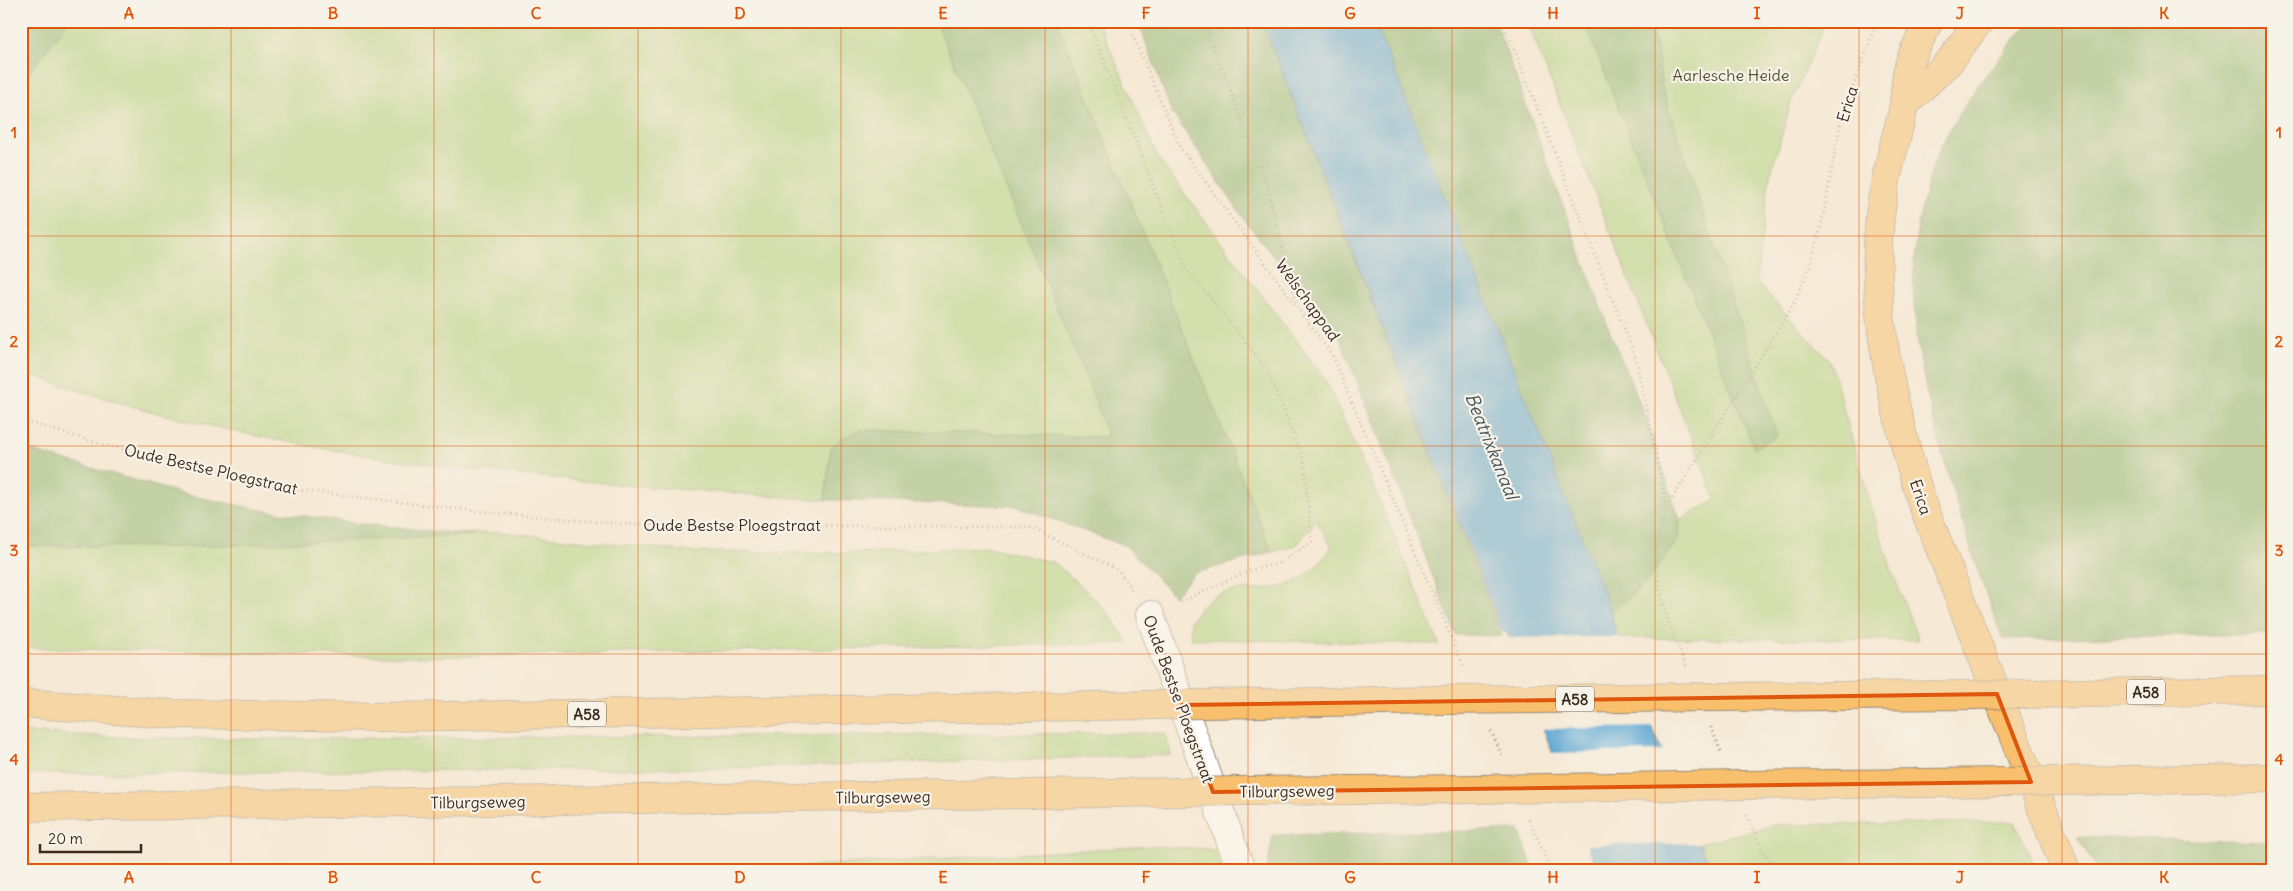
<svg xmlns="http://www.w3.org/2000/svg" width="2293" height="891" viewBox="0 0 2293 891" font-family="Delius,sans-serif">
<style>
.green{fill:#a9d27d;stroke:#727e4e}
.forest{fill:#86b46c;stroke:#606f45}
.water{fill:#5aa6d3;stroke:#4a6878}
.pier{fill:#f5e9d5}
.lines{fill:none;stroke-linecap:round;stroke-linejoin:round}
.minor-casing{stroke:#988a7a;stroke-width:30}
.major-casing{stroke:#988a7a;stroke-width:30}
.highway-casing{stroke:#988a7a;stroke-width:30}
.path{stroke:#988a7a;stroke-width:3;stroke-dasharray:1 4;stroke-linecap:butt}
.minor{stroke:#fff;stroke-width:28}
.major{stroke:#f8bf6c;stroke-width:28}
.highway{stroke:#f8bf6c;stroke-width:28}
.highway-bridge-casing{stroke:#988a7a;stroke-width:30;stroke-linecap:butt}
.highway-bridge{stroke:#f8bf6c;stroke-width:28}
.marked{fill:none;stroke:#df570d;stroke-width:4;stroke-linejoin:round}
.grid{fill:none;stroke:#df570d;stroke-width:1;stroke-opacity:0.55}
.labels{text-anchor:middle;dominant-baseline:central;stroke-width:4.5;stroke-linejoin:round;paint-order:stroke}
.shield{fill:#f7f3e8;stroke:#73665b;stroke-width:1}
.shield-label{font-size:15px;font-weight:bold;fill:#3b2a1e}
.park-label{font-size:16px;fill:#565436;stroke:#f7f3e8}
.street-label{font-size:16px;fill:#3b2a1e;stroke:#f7f3e8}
.water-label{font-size:18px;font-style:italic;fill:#46555d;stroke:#f7f3e8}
.neatline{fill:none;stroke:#df570d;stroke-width:2}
.grid-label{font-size:16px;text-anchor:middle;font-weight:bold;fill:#df570d}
</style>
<rect width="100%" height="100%" fill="#f7f3e8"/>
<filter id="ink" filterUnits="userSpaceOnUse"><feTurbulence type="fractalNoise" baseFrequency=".02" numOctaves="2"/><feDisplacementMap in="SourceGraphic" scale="10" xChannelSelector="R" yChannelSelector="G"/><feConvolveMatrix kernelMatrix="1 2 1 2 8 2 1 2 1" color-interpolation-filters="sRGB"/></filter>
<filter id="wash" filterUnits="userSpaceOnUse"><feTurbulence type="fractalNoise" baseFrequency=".0096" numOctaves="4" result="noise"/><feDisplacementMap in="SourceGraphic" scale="20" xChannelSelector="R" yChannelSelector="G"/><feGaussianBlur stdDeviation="1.12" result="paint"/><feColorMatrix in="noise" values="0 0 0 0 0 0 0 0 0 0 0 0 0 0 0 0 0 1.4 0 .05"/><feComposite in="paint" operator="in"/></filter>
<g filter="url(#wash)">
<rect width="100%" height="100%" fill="#f5e9d5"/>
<path class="green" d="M69 21H936L1096 401 1107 437 861 430 831 448 825 500C554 480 280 464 21 371V82Z
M1057 21H1098L1159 160 1325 379 1374 488 1439 644 1191 639 1190 621C1195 615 1199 608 1205 603 1225 584 1263 593 1288 585 1305 579 1321 562 1332 547L1316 520 1297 545 1272 552Z
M1527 21H1584L1754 448 1776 436 1662 89 1657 51 1648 21H1826L1791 102 1769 180 1756 282 1830 361 1868 496 1892 571 1918 640 1617 638 1611 611 1643 586 1678 540 1680 520 1716 500Z
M499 532 693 552 857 553 988 547 1055 563 1087 591 1109 614 1128 643 421 657 35 648 21 645V546L187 547Z
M21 732 115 737 256 739 1165 733 1171 755 733 768 21 774Z
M2015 822 2033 863 1841 870H1713L1699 844 1773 825Z
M1151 846 1224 850V870H743Z"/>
<path class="forest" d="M21 21H69L21 82Z
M936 21H1057L1272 552 1195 573 1174 596 1126 546 1016 506 825 500 831 448 842 438 861 430 1107 437 1096 401Z
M1138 21H1262L1502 636 1456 635 1340 338 1244 219 1171 111Z
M1374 21H1495L1611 335 1646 418 1680 520 1678 540 1643 586 1611 611Z
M1584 21H1648L1657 51 1662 89 1777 436 1754 448Z
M2030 21H2272V634L2003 639C1983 589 1967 539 1952 488 1923 389 1896 285 1928 184 1931 174 1933 164 1937 155 1959 106 1995 62 2030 21Z
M21 448 187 495 261 510 362 524 473 535 187 547 21 546Z
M1519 830 1534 870H1267L1273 835Z
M2077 837 2272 842V870H2098Z
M2033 863 2036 870H1841Z"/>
<path class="water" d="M1262 21H1374L1611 611 1617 638 1699 844 1713 870H1597L1507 633 1502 631Z"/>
<path class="pier" d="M1619 637 1655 727 1541 729 1506 638Z
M1665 751 1702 843 1587 845 1550 753Z"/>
</g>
<g filter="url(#ink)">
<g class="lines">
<g class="minor-casing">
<path id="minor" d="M1150 615 1241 870"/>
</g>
<g class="major-casing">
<path id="major" d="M1929 21C1921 38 1910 56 1907 74 1905 88 1905 102 1902 115 1893 148 1884 182 1880 216 1870 313 1893 408 1921 500L2066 870
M1904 105 1949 62 1979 21"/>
</g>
<g class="highway-casing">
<path id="highway" d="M2020 694 2272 690
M1709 697 1974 695
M21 703 170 714 381 717 1153 705
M1204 704 1442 700
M2057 781 2272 778
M1744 785 2009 782
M1239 791 1478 789
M21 807 1186 792"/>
</g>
<path class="path" d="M1088 21 1186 268 1267 369 1304 461 1312 542 1279 563 1251 570 1178 603
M1127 21 1180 147 1332 355 1464 668
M1203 21 1266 182 1297 305
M1503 21 1636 359 1667 507
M21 420 101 444 274 487 475 511 623 524 1030 527 1118 570 1132 590
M1686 666C1671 629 1652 585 1657 545 1659 533 1664 520 1667 507L1793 305 1810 266 1821 227 1841 120 1877 21
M1711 727 1722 754
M1491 731 1503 758
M1747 815 1759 843 1775 870
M1529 819 1551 870"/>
<use href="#minor" class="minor"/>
<use href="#major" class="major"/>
<use href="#highway" class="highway"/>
<g class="highway-bridge-casing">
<path id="highway-bridge" d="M1974 695 2020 694
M1442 700 1709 697
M1153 705 1204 704
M2009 782 2057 781
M1478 789 1744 785
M1186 792 1239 791"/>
</g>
<use href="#highway-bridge" class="highway-bridge"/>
</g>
</g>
<path d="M0 0H2293V891H0ZM1997 694 2031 782 1213 792 1182 705Z" fill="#f5e9d5" fill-opacity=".55" fill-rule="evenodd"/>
<path class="marked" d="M1997 694 2031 782 1213 792 1182 705Z"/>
<path class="grid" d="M231 21V870M434 21V870M638 21V870M841 21V870M1045 21V870M1248 21V870M1452 21V870M1655 21V870M1859 21V870M2062 21V870M21 236H2272M21 446H2272M21 654H2272"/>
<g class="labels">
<g class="shield">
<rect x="2127" y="679.5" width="38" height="25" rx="4"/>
<rect x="1556" y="686.5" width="38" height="25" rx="4"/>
<rect x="568" y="701.5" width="38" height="25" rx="4"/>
</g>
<g class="shield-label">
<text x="2146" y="692">A58</text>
<text x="1575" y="699">A58</text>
<text x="587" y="714">A58</text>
</g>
<g class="park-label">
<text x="1731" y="75">Aarlesche Heide</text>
</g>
<g class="street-label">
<text transform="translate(1847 104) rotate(-73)">Erica</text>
<text transform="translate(1308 300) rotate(54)">Welschappad</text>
<text transform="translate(211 469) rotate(13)">Oude Bestse Ploegstraat</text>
<text transform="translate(1921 497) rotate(71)">Erica</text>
<text x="732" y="525">Oude Bestse Ploegstraat</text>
<text transform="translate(1179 699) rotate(70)">Oude Bestse Ploegstraat</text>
<text transform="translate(1287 791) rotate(-1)">Tilburgseweg</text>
<text transform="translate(883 797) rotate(-1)">Tilburgseweg</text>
<text transform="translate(478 802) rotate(-1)">Tilburgseweg</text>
</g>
<g class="water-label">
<text transform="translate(1492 446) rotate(68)">Beatrixkanaal</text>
</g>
</g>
<rect width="2293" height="891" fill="none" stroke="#f7f3e8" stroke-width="55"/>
<path d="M40 844v8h101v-8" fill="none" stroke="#3b2a1e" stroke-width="2.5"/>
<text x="48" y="844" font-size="15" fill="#3b2a1e" stroke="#f7f3e8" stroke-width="4" paint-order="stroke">20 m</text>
<rect x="28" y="28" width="2238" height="836" class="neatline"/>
<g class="grid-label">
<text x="129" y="19">A</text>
<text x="333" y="19">B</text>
<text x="536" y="19">C</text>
<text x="740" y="19">D</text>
<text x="943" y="19">E</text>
<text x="1146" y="19">F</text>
<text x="1350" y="19">G</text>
<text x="1553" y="19">H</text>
<text x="1757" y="19">I</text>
<text x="1960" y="19">J</text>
<text x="2164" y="19">K</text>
<text x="14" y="138">1</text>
<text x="2279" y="138">1</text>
<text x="14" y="347">2</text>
<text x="2279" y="347">2</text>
<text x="14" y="556">3</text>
<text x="2279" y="556">3</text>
<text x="14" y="765">4</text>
<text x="2279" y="765">4</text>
<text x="129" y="883">A</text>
<text x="333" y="883">B</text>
<text x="536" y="883">C</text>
<text x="740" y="883">D</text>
<text x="943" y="883">E</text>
<text x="1146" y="883">F</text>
<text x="1350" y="883">G</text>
<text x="1553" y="883">H</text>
<text x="1757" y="883">I</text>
<text x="1960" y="883">J</text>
<text x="2164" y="883">K</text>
</g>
</svg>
